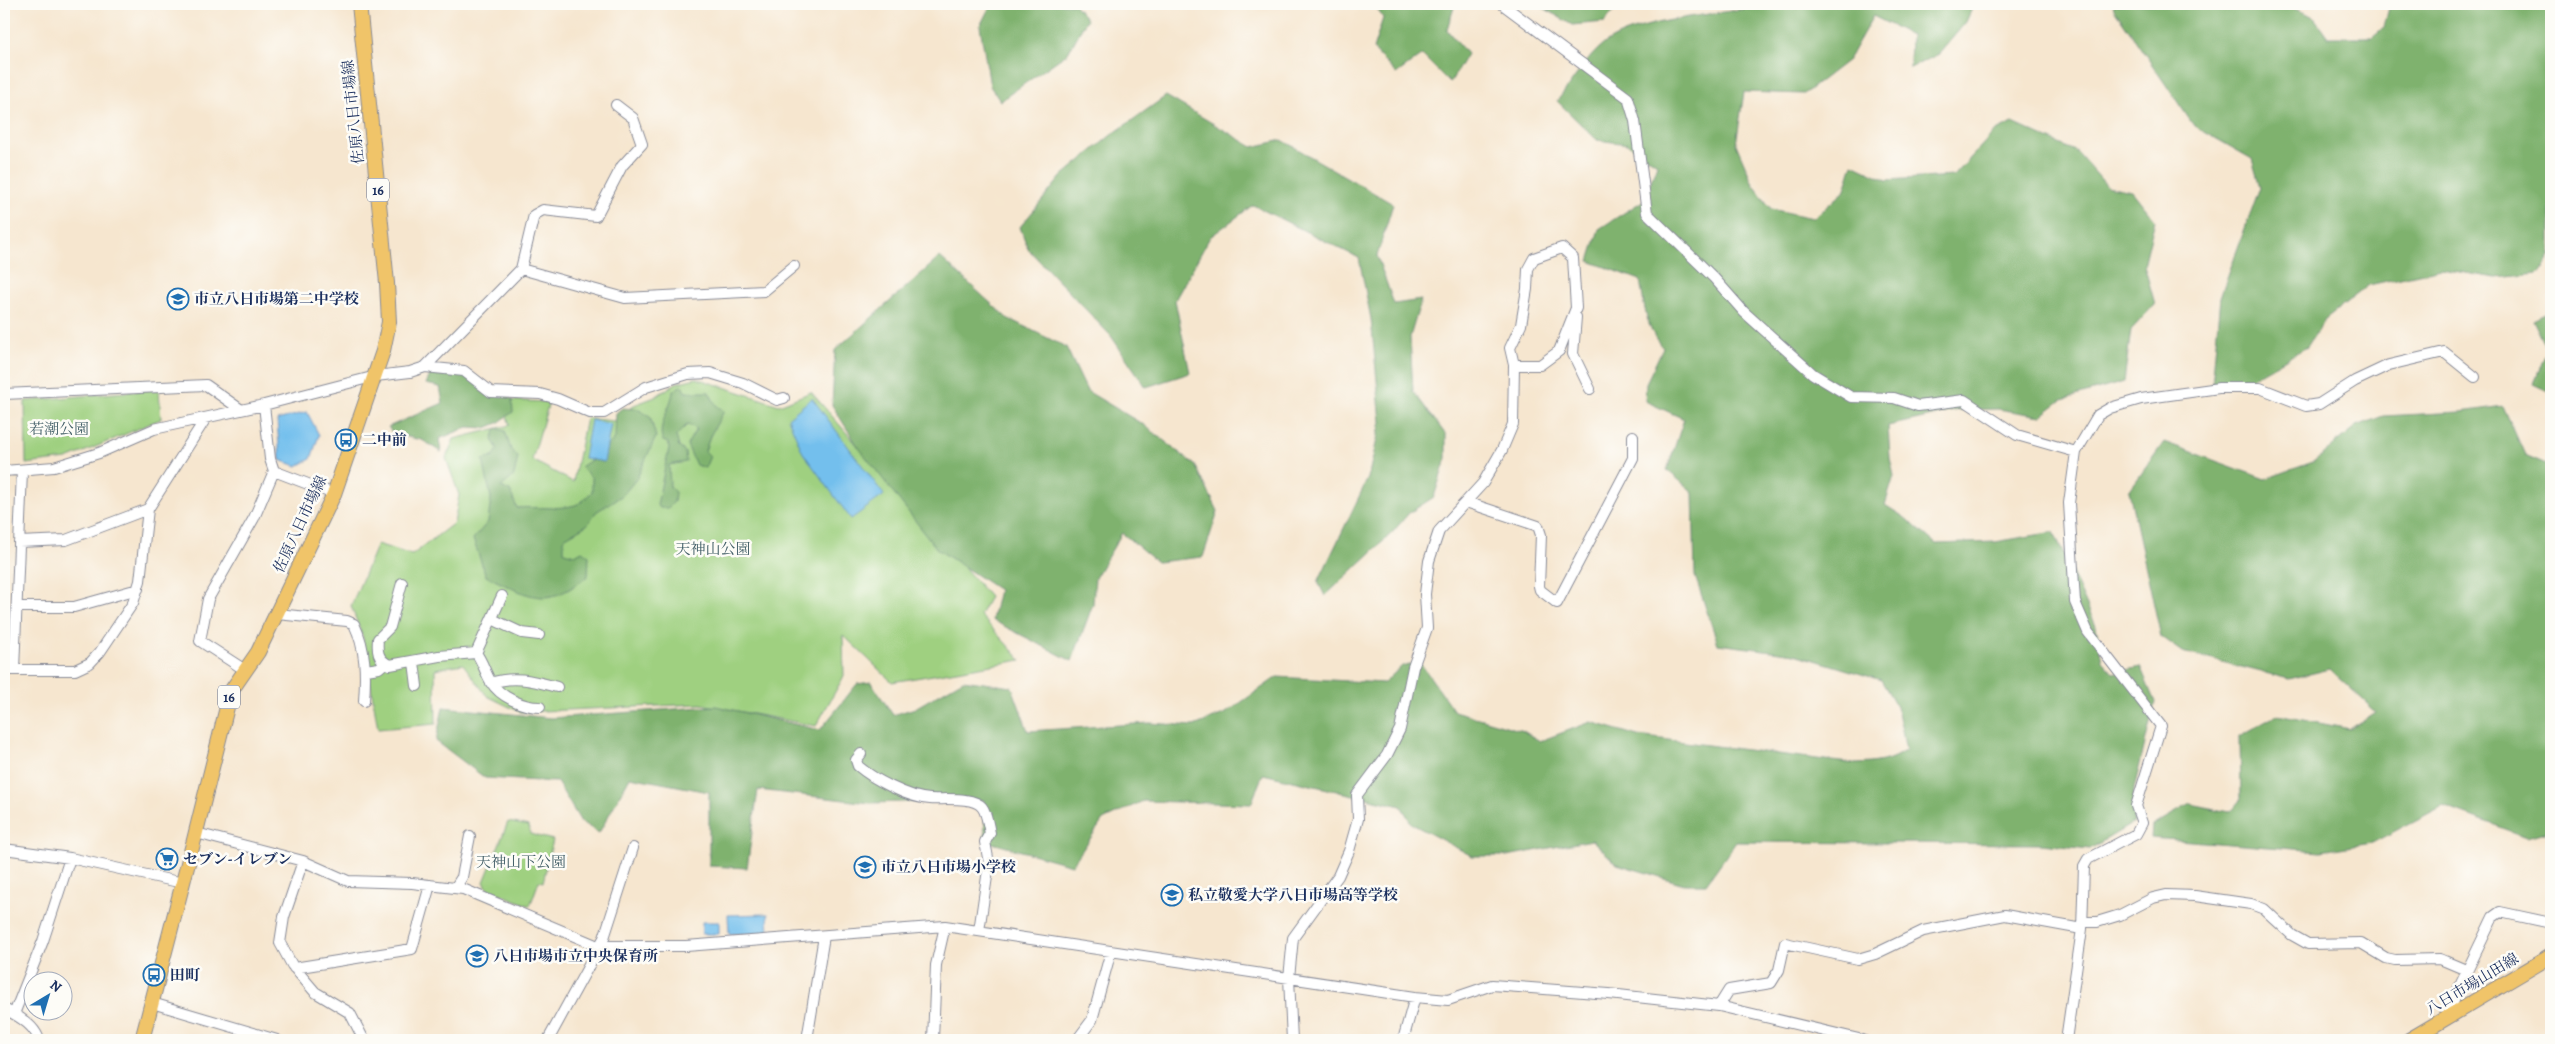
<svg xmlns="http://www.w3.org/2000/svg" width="2555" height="1044" viewBox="0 0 2555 1044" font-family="Alegreya,'Noto Serif JP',serif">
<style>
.green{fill:#9fd080;stroke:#5d806f}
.forest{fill:#7fb26e;stroke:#4d7066}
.water{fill:#73bfed;stroke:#4777a6}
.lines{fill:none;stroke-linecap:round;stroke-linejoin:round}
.minor-casing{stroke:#888a96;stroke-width:12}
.major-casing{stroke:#888a96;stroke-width:16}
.minor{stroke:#fff;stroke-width:10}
.major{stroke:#f0c469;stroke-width:14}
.labels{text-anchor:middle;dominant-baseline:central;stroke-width:5;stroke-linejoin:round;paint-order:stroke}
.shield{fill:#fdfcf7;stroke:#5f6c8c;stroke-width:1}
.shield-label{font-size:14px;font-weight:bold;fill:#1b2f5e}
.street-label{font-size:15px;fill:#1b2f5e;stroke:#fdfcf7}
.poi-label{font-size:15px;font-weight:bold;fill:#1b2f5e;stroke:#fdfcf7;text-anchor:start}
.park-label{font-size:15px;fill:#435f68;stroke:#fdfcf7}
</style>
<rect width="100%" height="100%" fill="#fdfcf7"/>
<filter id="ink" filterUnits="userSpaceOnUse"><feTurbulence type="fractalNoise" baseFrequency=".02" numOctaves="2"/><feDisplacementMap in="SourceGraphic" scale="10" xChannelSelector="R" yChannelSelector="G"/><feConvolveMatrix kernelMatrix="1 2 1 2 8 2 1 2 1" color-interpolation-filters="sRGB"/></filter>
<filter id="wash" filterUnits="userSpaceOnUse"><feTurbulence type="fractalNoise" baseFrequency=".0096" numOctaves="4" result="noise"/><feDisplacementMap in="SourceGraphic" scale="20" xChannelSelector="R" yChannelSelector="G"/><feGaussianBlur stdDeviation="1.12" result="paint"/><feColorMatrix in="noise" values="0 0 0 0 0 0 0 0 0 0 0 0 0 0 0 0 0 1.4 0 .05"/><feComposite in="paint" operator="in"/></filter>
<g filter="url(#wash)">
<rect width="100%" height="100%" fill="#f6e6cf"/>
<path class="green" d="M696 378 779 405 811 392 990 597 980 615 1021 660 892 682 843 635 844 676 816 726 701 704 520 712 487 696 463 664 435 669 436 724 378 729 363 638 351 606 377 544 412 555 454 523 459 495 446 458 454 439 510 425 501 400 549 402 532 460 573 482 586 418 613 421 634 405 655 397 676 383Z
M159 389 161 419 67 459 26 464 25 401Z
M508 822 529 826 530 834 553 840 543 882 539 881 530 906 488 889 484 882Z"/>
<path class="forest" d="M991 4H1074L1087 19 1068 53 1000 101 990 86 980 26Z
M1374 4H1455L1447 30 1467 54 1450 83 1422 55 1396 74 1373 49 1383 18Z
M1537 4H1619L1605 22 1572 25Z
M1754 4H1974L1966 22 1939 54 1910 68 1911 35 1873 16 1848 60 1804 94 1744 92 1736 144 1753 184 1771 209 1813 218 1844 192 1853 164 1887 180 1954 176 1994 132 2013 123 2077 152 2107 186 2132 191 2155 220 2144 265 2155 304 2131 330 2124 382 2062 400 2041 416 1998 409 1959 410 1888 426 1890 458 1894 476 1885 505 1904 517 1936 544 1995 542 2054 532 2096 626 2102 661 2113 673 2140 667 2155 702 2134 789 2133 823 2090 849 2041 844 1736 842 1706 884H1684L1617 864 1592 840 1507 856H1472L1412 824 1401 806 1263 774 1251 804 1143 801 1103 820 1072 865 985 841 984 800 870 803 758 790 747 868 709 866V792L630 777 599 833 581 822 557 782 485 778 436 741 443 707 551 718 716 706 820 730 857 684 871 682 893 715 915 708 963 680 1012 687 1028 731 1150 723 1194 726 1226 713 1277 677 1384 683 1402 666 1421 664 1454 711 1523 731 1540 741 1591 722 1638 736 1856 764C1875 763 1890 762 1906 750L1897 707 1881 680 1795 654 1718 644 1695 576 1693 492 1667 470 1684 419 1645 401 1646 383 1663 348C1646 330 1644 303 1640 280L1589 261 1599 229 1644 200 1657 164 1628 144 1597 140 1557 101C1571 84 1587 57 1604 44 1635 21 1706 15 1744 9Z
M2113 4H2282L2313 16 2328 37H2372L2384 27 2390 4H2551V256L2539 274 2497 278 2441 269 2369 285 2325 319 2307 347 2249 380 2212 386 2220 297 2260 187 2252 159 2194 126 2114 9Z
M1166 96 1253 147 1282 140 1393 204 1377 256 1394 304 1421 300 1410 337 1413 391 1446 435V459L1434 497 1409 513 1392 533 1325 596 1318 582 1368 478 1381 422 1371 319 1359 258 1253 205 1210 237 1175 300 1190 373 1146 387 1111 336 1028 249 1020 227 1062 176 1110 136Z
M940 257 1007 318 1066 347 1087 391 1144 425 1195 465 1218 511 1203 557 1157 562 1122 533 1095 578 1093 604 1072 661 992 620 999 590 937 549 859 448 832 405 835 350Z
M2551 311V392L2534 384 2547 349 2533 320Z
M431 373C442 376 451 373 462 374L512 399 513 412 498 423 486 428 468 427 439 439 441 452 422 440 394 434 388 427 443 403 440 387 426 384Z
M682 385 685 392H709L716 405 724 411 710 436 705 451 710 456 705 468 696 465 687 445 696 429 688 424 676 436 679 447 685 452 686 462 669 465 670 487 675 492 674 502 668 508H660L657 505 669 448 668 443 663 441C656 426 672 406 673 391Z
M2503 406 2525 455 2551 466V830L2527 837 2443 806 2372 843 2321 851 2151 838 2152 826 2190 804 2230 812 2241 799 2240 736 2277 715 2350 729 2376 712 2330 669 2289 679 2182 652 2161 637 2129 491 2164 442 2265 479 2313 462 2357 426 2383 416 2461 412Z
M622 408 637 409 650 416 656 437 637 478 623 495 596 512 587 525 564 538V552L575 555 582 551 589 556 588 576C546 610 531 597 486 576L473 539 488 522 491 498 483 460 493 457 498 449 492 440 496 428 505 431 511 450 518 457 514 476 501 487 510 491 517 508C533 506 566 511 580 503 584 500 588 495 592 492V478L581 467 600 454 615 438 616 413Z"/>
<path class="water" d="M812 398 884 495 851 519 803 453 788 418Z
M307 412 319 435 311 459 297 466 280 460 277 420Z
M591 420 611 424 604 462 584 458Z
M768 914 769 933 729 934 728 915Z
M702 922H719V934H702Z"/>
</g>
<g filter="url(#ink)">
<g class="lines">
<g class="minor-casing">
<path id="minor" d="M1502 4 1628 98 1635 121 1647 213 1714 278 1744 312 1813 374 1851 397 1894 398 1918 406 1964 400 2017 435 2076 452
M521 269 625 298 764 291 794 266
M1576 317 1573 354 1590 389
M425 367 521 269 534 215 543 210 596 216 622 166 642 144 633 118 616 105
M4 394 206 385 240 409
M4 471 54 467 99 453 154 429 264 405 376 376 410 372 425 367 464 371 491 392 540 394 558 399 590 413H604L646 387 688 374 710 373 743 383 777 400 784 398
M274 471 334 494
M1466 502 1538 526 1541 535 1539 586 1540 590 1557 603 1633 458V436
M19 542 66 540 148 509
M402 583 390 627 378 639C377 650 377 660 390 665L439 656 476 653
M17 607H74L138 589
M277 614 347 621 354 624C366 649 366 674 364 701
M492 619 522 633 539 635
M476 653C483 662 485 673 491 682 500 697 523 707 540 707
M476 653 502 596
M414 662 417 686
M4 670H75L90 663 100 652 133 603 140 581 148 509 206 418
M14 670 22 471
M245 670 200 641 208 599 254 518 274 471 270 459 264 405
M366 670 379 668 385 663
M491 683C514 675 534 681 557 687
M861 754 856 760 858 766C873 779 909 798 930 799 943 800 973 796 982 807 987 813 988 825 990 833L985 842 989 863 979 931
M196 833 303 861 348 881 412 883 463 889 598 946H686L945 926 1415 997 1448 1000 1492 985 1609 994 1719 1006 1863 1040
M4 849 70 858 183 883
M303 861 284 917 280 943 292 965 315 992 350 1013 364 1040
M455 888 462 877 470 836
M2082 922H2097L2120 915 2153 898 2166 895 2195 896 2251 904 2264 909 2292 935 2308 944 2361 943 2386 958 2395 960 2440 959 2466 970
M294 968 412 949 430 885
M152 1003 277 1040
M1719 1006 1729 990 1771 983 1779 970 1785 943 1858 959 1875 954 1923 931 2005 915 2082 929
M4 1009C17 1015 35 1026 39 1040
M14 1014 43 941 70 858
M2443 1021 2493 917 2500 912 2551 923
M548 1040 604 938 633 848
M807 1040 824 936
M933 1040 936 965 945 926
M1077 1040 1092 1020 1111 951
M1292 1040 1289 978 1293 938 1338 876 1349 851 1358 819 1357 795 1387 755 1400 729 1413 667 1427 628 1425 594 1429 561 1439 531 1483 483 1502 450 1513 424 1514 365 1510 348 1521 325 1527 289 1528 269 1534 258 1562 248 1573 258 1576 308 1559 351 1540 365H1514
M1403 1040 1415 997
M2066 1040 2082 929 2084 866 2088 859 2136 834 2142 823 2136 806 2161 726 2088 632 2075 602 2069 503 2076 452 2098 415 2110 408 2141 399 2219 388H2260L2306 406 2319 404 2355 381 2389 365 2444 352 2475 377"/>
</g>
<g class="major-casing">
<path id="major" d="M142 1040 194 840 231 691 258 652 334 494 383 351 389 322 387 283 359 4
M2409 1040 2551 956"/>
</g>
<use href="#minor" class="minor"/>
<use href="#major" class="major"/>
</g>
</g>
<defs>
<g id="school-ring" transform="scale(1.125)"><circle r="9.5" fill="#fdfcf7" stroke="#1f6fb2" stroke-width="1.5"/><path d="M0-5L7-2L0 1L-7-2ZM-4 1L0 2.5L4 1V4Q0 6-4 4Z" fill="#1f6fb2"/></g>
<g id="bus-ring" transform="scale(1.125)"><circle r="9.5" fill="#fdfcf7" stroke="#1f6fb2" stroke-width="1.5"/><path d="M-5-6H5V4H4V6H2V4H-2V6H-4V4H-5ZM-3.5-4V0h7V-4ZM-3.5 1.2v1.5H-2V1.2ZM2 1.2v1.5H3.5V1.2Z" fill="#1f6fb2"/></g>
<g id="supermarket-ring" transform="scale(1.125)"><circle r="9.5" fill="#fdfcf7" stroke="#1f6fb2" stroke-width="1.5"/><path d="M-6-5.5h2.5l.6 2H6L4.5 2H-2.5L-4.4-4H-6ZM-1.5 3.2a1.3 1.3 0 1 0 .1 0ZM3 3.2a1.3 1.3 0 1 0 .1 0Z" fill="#1f6fb2"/></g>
</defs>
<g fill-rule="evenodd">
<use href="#school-ring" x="178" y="299"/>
<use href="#bus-ring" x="346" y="440"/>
<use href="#supermarket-ring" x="167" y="859"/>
<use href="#school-ring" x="865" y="867"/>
<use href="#school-ring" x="1172" y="895"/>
<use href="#school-ring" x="477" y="956"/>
<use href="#bus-ring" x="154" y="975"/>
</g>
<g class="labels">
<g class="shield">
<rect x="367" y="178.5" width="22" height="23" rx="4"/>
<rect x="218" y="685.5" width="22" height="23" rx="4"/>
</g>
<g class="shield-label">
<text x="378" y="190">16</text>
<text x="229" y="697">16</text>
</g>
<g class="street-label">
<text transform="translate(353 112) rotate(-96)">佐原八日市場線</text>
<text transform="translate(300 524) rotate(-65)">佐原八日市場線</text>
<text transform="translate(2472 984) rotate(-31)">八日市場山田線</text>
</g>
<g class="poi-label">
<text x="194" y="299">市立八日市場第二中学校</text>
<text x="362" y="440">二中前</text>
<text x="183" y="859">セブン-イレブン</text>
<text x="881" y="867">市立八日市場小学校</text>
<text x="1188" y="895">私立敬愛大学八日市場高等学校</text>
<text x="493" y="956">八日市場市立中央保育所</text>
<text x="170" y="975">田町</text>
</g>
<g class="park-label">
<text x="59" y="429">若潮公園</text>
<text x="713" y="549">天神山公園</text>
<text x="521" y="862">天神山下公園</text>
</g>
</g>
<rect width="2555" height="1044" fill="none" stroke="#fdfcf7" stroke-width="20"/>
<g transform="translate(48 996) rotate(38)"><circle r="24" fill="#fdfcf7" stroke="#a3aaba"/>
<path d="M0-4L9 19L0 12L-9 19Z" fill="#1f6fb2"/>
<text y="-8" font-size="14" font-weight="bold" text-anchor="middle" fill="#1b2f5e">N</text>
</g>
</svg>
